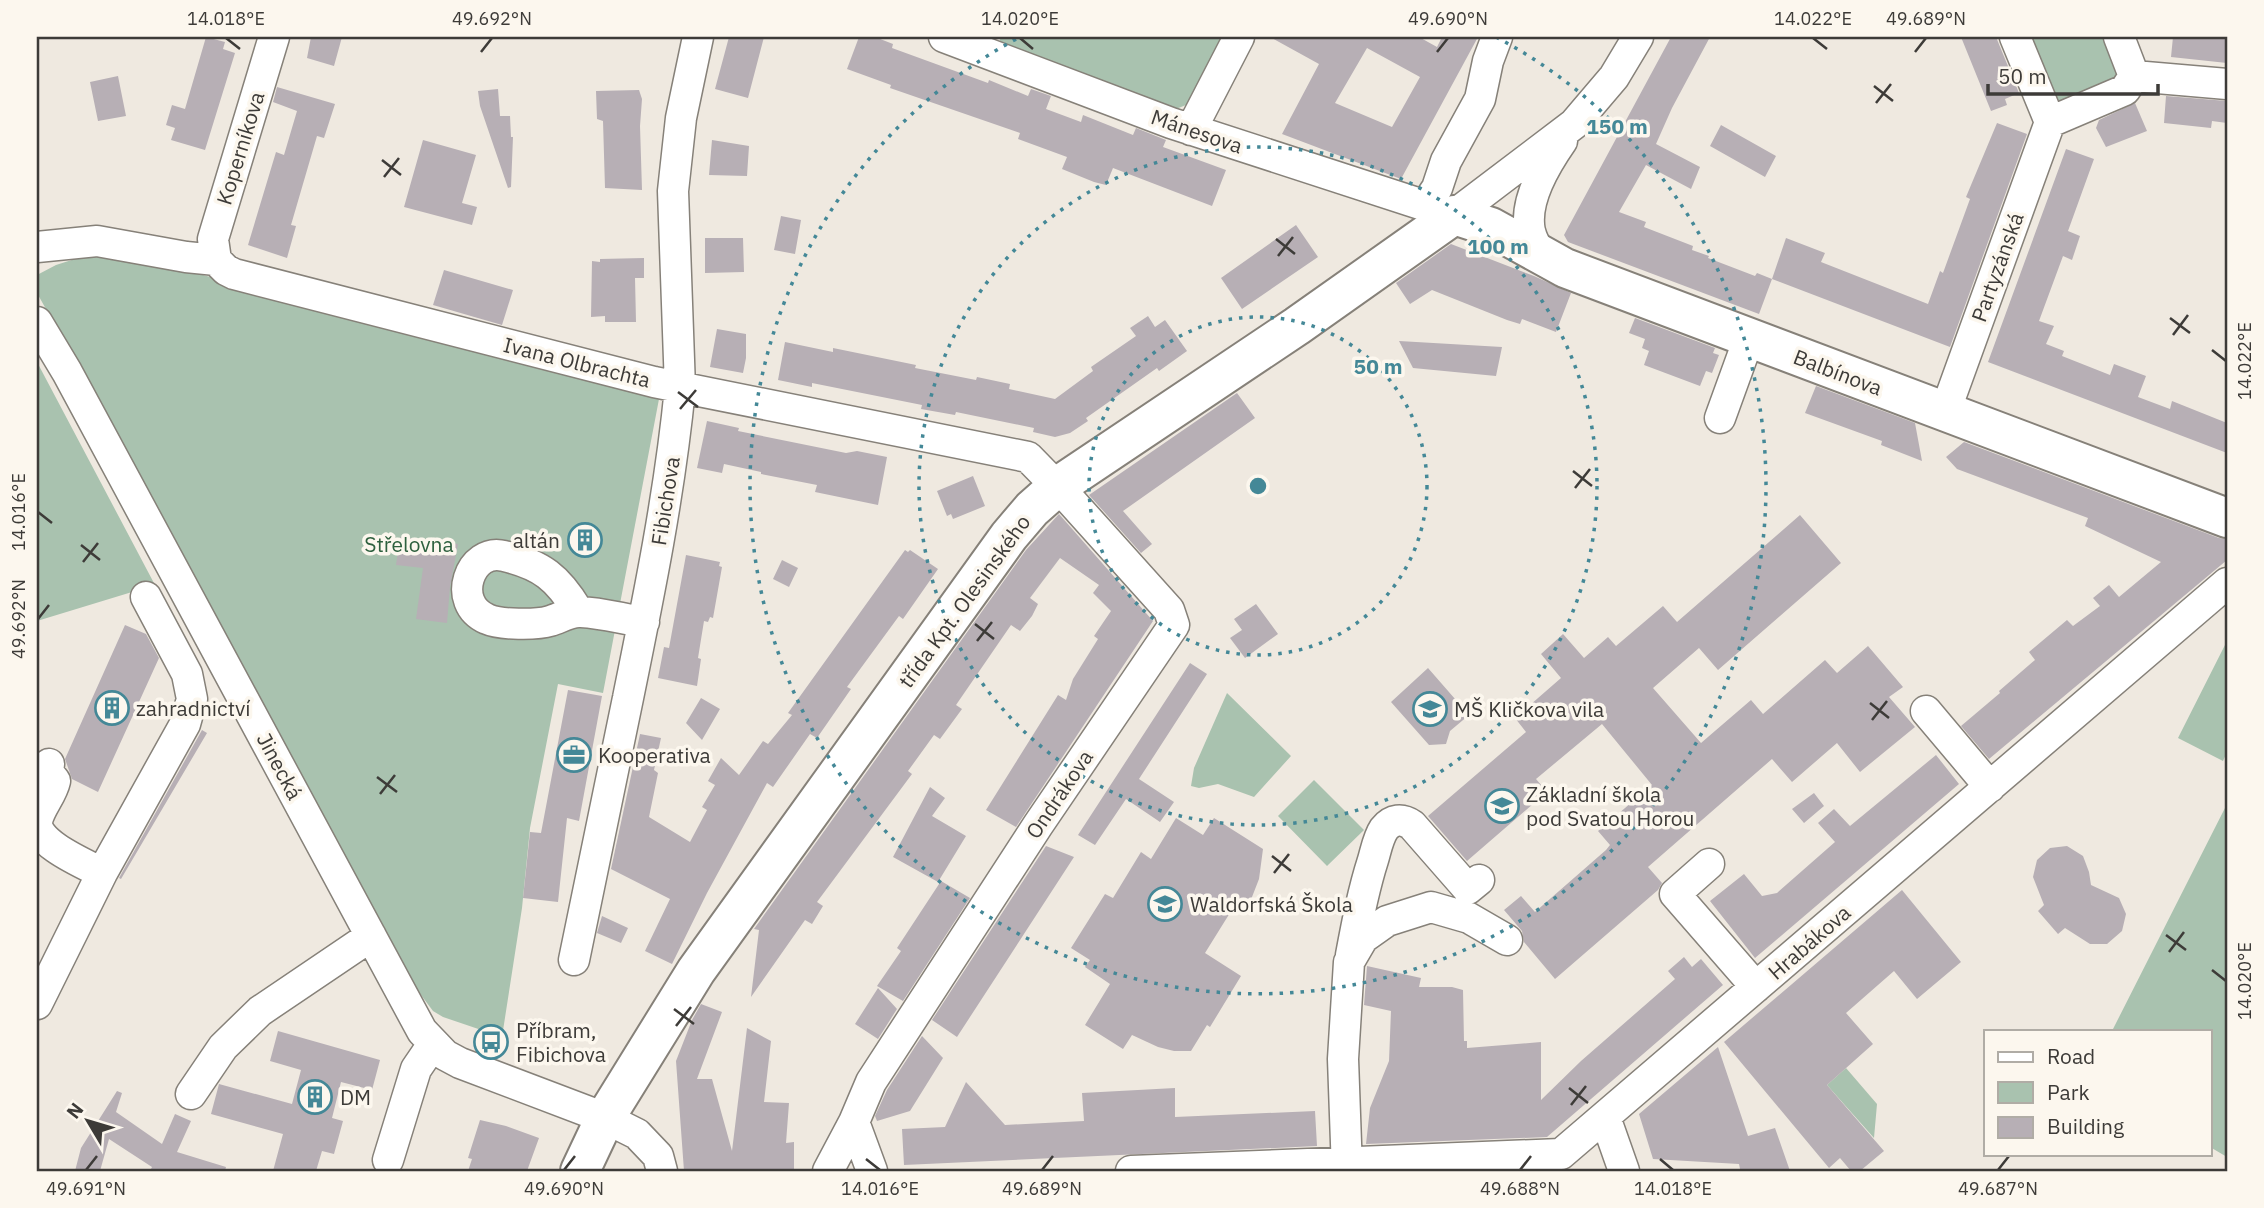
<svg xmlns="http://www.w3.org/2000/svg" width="2264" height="1208" viewBox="0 0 2264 1208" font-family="'IBM Plex Sans',sans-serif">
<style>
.green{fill:#a9c2af}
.building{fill:#b7afb5;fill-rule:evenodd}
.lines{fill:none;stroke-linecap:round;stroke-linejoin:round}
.minor-casing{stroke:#868179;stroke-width:33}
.major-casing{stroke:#868179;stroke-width:42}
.minor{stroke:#fff;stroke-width:30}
.major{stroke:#fff;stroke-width:38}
.ticks{fill:none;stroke:#3d3b38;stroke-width:2.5}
.ring{fill:none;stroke:#448897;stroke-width:3.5;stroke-dasharray:3.5 7}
.labels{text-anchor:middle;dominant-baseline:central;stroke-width:7;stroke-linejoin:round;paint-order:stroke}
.street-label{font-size:21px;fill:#3d3b38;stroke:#fcf7ee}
.poi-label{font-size:21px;fill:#3d3b38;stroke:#fcf7ee;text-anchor:start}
.park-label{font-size:21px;fill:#2e603e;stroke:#fcf7ee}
.centre{fill:#448897;stroke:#fcf7ee;stroke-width:3.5}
.ring-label{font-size:21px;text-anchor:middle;font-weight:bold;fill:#448897;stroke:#fcf7ee;stroke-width:7;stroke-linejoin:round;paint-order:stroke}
.neatline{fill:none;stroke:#3d3b38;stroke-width:2.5}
.ticks-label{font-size:18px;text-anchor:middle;fill:#3d3b38}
</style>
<rect width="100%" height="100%" fill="#efe9e0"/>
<path class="green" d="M1001 37H1229L1191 103 1176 109 1160 108 998 45Z
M2022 37H2110L2119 77 2059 105Z
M103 250 168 261 196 273 471 350 659 399 603 693 558 684 530 828 522 908 502 1037 443 1017 433 1011 415 987 175 540 37 293V275L56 265Z
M37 362 155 585 37 621Z
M2227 641V752L2223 761 2178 738Z
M1227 693 1291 756 1254 797 1218 784 1199 788 1191 786 1194 768Z
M1314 780 1364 830 1327 866 1278 816Z
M2227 804V1157L2210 1147V1031H2112Z
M1846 1068 1877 1104 1874 1138 1827 1085Z"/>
<path class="building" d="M206 37 225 42 223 49 235 53 205 150 171 140 175 128 166 125 172 105 185 109Z
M311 37H342L334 66 307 58Z
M729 37H764L748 98 715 89Z
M859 37H875L893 44 892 48 988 83 989 80 1028 96 1031 89 1051 96 1046 109 1081 122 1083 115 1133 135 1136 128 1166 140 1163 147 1226 170 1212 206 1113 168 1106 185 1094 182 1062 169 1067 157 1018 139 1020 133 890 88 891 85 847 69Z
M1270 37H1419L1437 47 1442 37H1478L1401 179 1282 134 1319 64ZM1367 48 1420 77 1392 127 1335 103Z
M1671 37H1710L1672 108 1656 144 1700 167 1691 189 1646 165 1619 212 1646 222 1644 227 1693 246 1692 250 1709 256 1708 258 1755 276 1757 273 1772 279 1786 238 1825 253 1821 262 1928 304 1940 271 1943 273 1970 199 1966 197 1997 123 2027 134 1950 347 1772 279 1759 314 1568 242 1564 235Z
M1961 37H1996L2019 93 2005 99 2007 105 1991 111Z
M2173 37H2227V63L2171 57Z
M118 76 126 116 98 121 90 82Z
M277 87 335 104 324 138 317 136 291 225 296 226 287 258 248 245 276 152 284 155 297 111 273 102Z
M498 89 500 116H510L511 137H513L511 187 508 188 480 106 478 91Z
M639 90 642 99 640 126 642 190 605 188 603 121 597 119 596 91Z
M2166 96 2227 101V123L2212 121 2211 128 2164 123Z
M2135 103 2147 131 2106 147 2096 128 2099 120Z
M1721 125 1776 156 1765 177 1710 146Z
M423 140 476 155 462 203 477 207 472 225 404 207Z
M712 140 749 146 747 176 709 175Z
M2066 149 2094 159 2068 231 2080 236 2072 260 2063 256 2039 321 2054 326 2046 344 2064 351 2062 356 2110 375 2114 364 2146 376 2138 397 2170 409 2172 401 2227 423V453L1988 362Z
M781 216 801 220 795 254 774 250Z
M1296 225 1318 257 1242 309 1221 278Z
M705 238H743L744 272 705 273Z
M1451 244 1534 276 1571 293 1556 332 1522 319 1520 324 1507 320 1432 290 1410 304 1396 283Z
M644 258V278H635L636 322H605V316L591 317 592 261 600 262V259Z
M444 270 513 290 502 325 433 305Z
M1148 316 1155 327 1165 320 1187 351 1159 371 1157 368 1086 418 1088 421 1070 433 1055 437 1033 432 1034 428 956 412 955 415 921 409 922 405 812 383V387L778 380 785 342 833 352V348L916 365 915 368 976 380 977 377 1010 384 1009 389 1055 399 1093 371 1091 367 1136 336 1130 328Z
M1635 318 1715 348 1713 353 1719 355 1712 373 1706 371 1700 386 1644 365 1649 351 1642 348 1645 339 1629 333Z
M717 329 746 334V358L743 373 710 367Z
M1399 341 1502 347 1496 376 1413 368Z
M1816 386 1915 423 1922 461 1881 445 1882 441 1805 413Z
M1237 393 1255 418 1123 511 1152 544 1141 553 1089 495Z
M707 421 739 428 738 431 846 453 857 451 887 457 878 505 815 492 817 485 761 474V472L724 464 722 473 697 468Z
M1964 442 2219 538 2227 539V560L1989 759 1961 726 2000 693 1999 691 2035 660 2029 652 2067 620 2073 626 2100 606 2093 598 2109 585 2119 597 2161 562 2085 526 2088 518 1957 469 1946 457Z
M973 476 985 506 953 519 951 514 947 516 937 491Z
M1059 514 1153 621 1016 827 986 810 1058 695 1066 700 1073 679 1098 639 1094 636 1111 611 1093 593 1099 585 1060 558 1030 598 1038 604 1032 616 1020 631 1011 625 956 705 962 709 940 739 934 735 908 771 912 774 817 902 823 906 812 924 805 920 751 997 759 930 754 929 1026 550Z
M1800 515 1841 563 1718 670 1699 648 1653 688 1701 743 1751 700 1763 714 1825 660 1837 673 1868 646 1903 687 1889 697 1915 727 1860 772 1837 743 1792 782 1772 759 1648 867 1662 883 1658 890 1555 979 1524 942 1522 931 1504 910 1521 896 1535 912 1606 850 1610 845 1598 831 1652 785 1602 724 1536 779 1547 792 1467 861 1428 816 1526 732 1515 718 1561 678 1541 654 1563 634 1584 658 1608 637 1616 646 1663 606 1677 622Z
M575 526 600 532 595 554 569 548Z
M400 537 458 544 450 587 447 623 416 619 423 568 396 565Z
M905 550 908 552 910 550 938 569 903 619 899 616 847 687 851 689 817 738 810 734 773 787 767 783 707 893 672 964 645 951 670 899 611 869 640 734 661 738 654 770 658 773 649 817 690 842 707 810 702 807 715 785 708 781 721 758 739 775 763 741 768 744 792 715 788 713Z
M686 555 720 562 719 566 722 567 713 618 710 617 708 622 704 621 698 658 701 659 697 686 658 678 664 647 669 648Z
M782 560 798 568 789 587 773 579Z
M1256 604 1278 634 1245 658 1230 638 1242 630 1234 619Z
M125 625 146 634 159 658 98 792 72 779 65 759Z
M1190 663 1207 674 1139 779 1174 802 1160 822 1126 799 1095 845 1078 835Z
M1428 668 1469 715 1450 731 1446 744 1429 745 1391 702Z
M568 690 602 696 579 821 567 818 558 902 523 898 530 832 541 833Z
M701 698 720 709 702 740 686 723Z
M202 730 207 733 121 879 119 878Z
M1936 755 1959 784 1755 958 1710 901 1744 874 1762 896 1777 893 1835 842 1818 823 1834 809 1850 826Z
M930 787 945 798 932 816 966 836 938 882 893 857Z
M1814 793 1824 806 1804 823 1792 809Z
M1176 818 1203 835 1214 818 1263 849 1259 879 1245 915 1233 908 1205 953 1241 976 1210 1027 1207 1025 1191 1051H1174L1158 1047 1132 1035 1123 1049 1085 1025 1110 984 1085 967 1090 960 1071 948 1105 894 1113 898 1141 852 1151 859Z
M1046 846 1074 857 957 1037 932 1020Z
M2067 846 2083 856 2089 872 2091 885 2119 898 2126 914 2122 931 2107 944H2090L2065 928 2058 934 2038 911 2044 905 2033 877 2037 860 2050 848Z
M941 881 970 898 903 1001 877 986 901 951 897 948Z
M1902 890 1961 962 1917 999 1894 971 1846 1013 1873 1044 1827 1085 1884 1151 1860 1171H1851L1840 1158 1829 1168 1724 1042Z
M602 916 628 928 621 943 597 933Z
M1684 957 1692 967 1701 959 1723 985 1547 1137 1366 1144 1370 1108 1389 1061 1391 1011 1364 1005 1367 966 1421 978 1419 987H1452L1463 990 1464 1041H1467V1048L1541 1042V1100L1581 1061 1675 979 1668 971Z
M878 988 897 1009 878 1039 855 1024Z
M701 1004 722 1012 697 1079H712L732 1151 747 1028 771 1041 764 1102 789 1103 786 1143 794 1142V1171H684L676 1061 692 1020Z
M278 1031 380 1060 372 1090 341 1082 332 1118 343 1121 334 1154 322 1151 316 1171H273L283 1134 211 1114 219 1084 292 1104 301 1070 270 1061Z
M922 1036 943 1058 910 1111 877 1121 875 1116 887 1090Z
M1718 1047 1748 1136 1775 1128 1790 1171 1740 1169 1739 1164 1653 1159 1639 1114Z
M966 1082 1005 1125 1084 1121 1082 1093 1175 1088V1117L1315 1111 1317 1146 904 1165 902 1129 945 1127Z
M117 1091 122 1093 116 1112 162 1144 175 1114 191 1121 177 1152 226 1167 225 1171H150L152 1167 109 1139 100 1171H75L81 1148Z
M480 1120 506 1126 539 1138 527 1171H468L472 1159 468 1158Z"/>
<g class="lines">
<g class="minor-casing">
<path id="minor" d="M944 37 1171 123 1454 215 1574 124 1614 77 1638 37
M2015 37 2050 122
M2134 76 2227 84
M2050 122 2125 90 2134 76 2119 37
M1191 130 1239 37
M1425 206 1437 188 1446 161 1480 99 1488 61 1497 37
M37 247 97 241 186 257 216 260
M1541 256C1536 246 1529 236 1529 224 1527 196 1546 164 1562 141
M216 260 226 270 234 274 654 382 1028 457 1071 501 1169 610 1174 625 1038 825 871 1082 854 1122 828 1171
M216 260 213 239 274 37
M37 322 67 372 422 1031 445 1055 460 1063 605 1118 637 1134 658 1156 662 1171
M1945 412 2050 122
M1720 418 1749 338
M578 611C558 578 542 565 504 556 470 547 450 603 487 619 500 625 537 625 550 621 560 618 571 611 581 612 602 613 623 619 644 622
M1926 711 1990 787
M49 764 48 772 55 781C52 795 40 807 37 821 34 843 85 864 102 873L185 724 192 699 187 674 146 597
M1709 864 1675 894 1756 987
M1351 955C1357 923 1363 891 1373 860 1376 850 1378 838 1384 829 1392 819 1402 818 1412 825L1468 889 1479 880
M574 960C592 872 610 785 628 698 649 595 670 492 680 388L673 191 681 118 698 37
M37 1004 102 873
M191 1094 223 1047 260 1011 371 936
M1605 1117 1624 1171
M854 1122 872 1171
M388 1160 416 1069 433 1044
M1131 1171 1561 1154 2227 583
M1347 1171 1343 1059 1349 962 1363 938 1387 921 1431 907 1469 918 1507 940"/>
</g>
<g class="major-casing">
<path id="major" d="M580 1171 605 1118 696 971 1009 536 1032 509 1058 486 1297 326 1454 215 1491 227 1565 268 2227 518"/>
</g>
<use href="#minor" class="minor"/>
<use href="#major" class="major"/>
</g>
<path class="ticks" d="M226 38 240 49M1020 38 1033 49M1813 38 1827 49M481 52 492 38M1437 52 1448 38M1915 52 1926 38M1874 86 1893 101M1876 103 1891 84M382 160 401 175M384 177 399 158M1276 239 1295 254M1278 256 1293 237M2170 318 2190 333M2173 335 2188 315M2212 350 2226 361M678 392 698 407M680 409 696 390M1573 471 1592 486M1575 488 1590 469M38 512 52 523M81 545 100 560M83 562 98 543M38 619 49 605M975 624 994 639M977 641 992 622M1870 703 1889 718M1872 720 1887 701M377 777 397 792M380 794 395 775M1272 856 1291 871M1274 873 1289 854M2166 935 2186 950M2169 952 2184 932M2212 970 2226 981M674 1009 694 1024M676 1026 691 1007M1569 1088 1588 1103M1571 1105 1586 1086M866 1159 880 1170M1660 1159 1673 1170M86 1170 97 1156M564 1170 575 1156M1042 1170 1053 1156M1520 1170 1531 1156M1998 1170 2009 1156"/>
<g class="ring">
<circle cx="1258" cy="486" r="169"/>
<circle cx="1258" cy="486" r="339"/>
<path d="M1496 37A508 508 0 1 1 1020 37"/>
</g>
<defs>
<g id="building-ring" transform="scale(1.75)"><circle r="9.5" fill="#fcf7ee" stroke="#448897" stroke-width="1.5"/><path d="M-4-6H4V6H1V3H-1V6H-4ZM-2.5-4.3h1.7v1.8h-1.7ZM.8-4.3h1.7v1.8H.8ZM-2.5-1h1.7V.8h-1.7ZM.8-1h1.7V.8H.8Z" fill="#448897"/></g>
<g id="school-ring" transform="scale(1.75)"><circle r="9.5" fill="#fcf7ee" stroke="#448897" stroke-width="1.5"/><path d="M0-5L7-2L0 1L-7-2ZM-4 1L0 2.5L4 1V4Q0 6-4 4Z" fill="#448897"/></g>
<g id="office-ring" transform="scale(1.75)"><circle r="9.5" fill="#fcf7ee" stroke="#448897" stroke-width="1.5"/><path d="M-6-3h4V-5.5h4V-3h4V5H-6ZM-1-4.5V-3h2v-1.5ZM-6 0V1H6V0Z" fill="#448897"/></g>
<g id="bus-ring" transform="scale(1.75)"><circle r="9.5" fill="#fcf7ee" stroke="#448897" stroke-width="1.5"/><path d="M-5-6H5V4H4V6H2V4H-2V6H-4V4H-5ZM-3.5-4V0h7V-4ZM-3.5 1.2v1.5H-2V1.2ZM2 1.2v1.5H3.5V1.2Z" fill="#448897"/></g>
</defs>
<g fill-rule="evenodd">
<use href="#building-ring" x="585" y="540"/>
<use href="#building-ring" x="112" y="708"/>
<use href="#school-ring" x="1430" y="709"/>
<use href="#office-ring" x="574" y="755"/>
<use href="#school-ring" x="1502" y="806"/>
<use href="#school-ring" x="1165" y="904"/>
<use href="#bus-ring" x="491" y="1042"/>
<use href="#building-ring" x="315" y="1097"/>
</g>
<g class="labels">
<g class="street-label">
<text transform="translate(1197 131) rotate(19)">Mánesova</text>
<text transform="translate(240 148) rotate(-73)">Koperníkova</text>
<text transform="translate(1997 267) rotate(-70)">Partyzánská</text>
<text transform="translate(577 362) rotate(14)">Ivana Olbrachta</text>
<text transform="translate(1838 372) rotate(21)">Balbínova</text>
<text transform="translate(665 501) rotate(-81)">Fibichova</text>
<text transform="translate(964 601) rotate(-54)">třída Kpt. Olesinského</text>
<text transform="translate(280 766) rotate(62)">Jinecká</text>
<text transform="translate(1059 794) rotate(-56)">Ondrákova</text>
<text transform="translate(1809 942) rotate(-41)">Hrabákova</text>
</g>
<g class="poi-label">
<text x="560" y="540" text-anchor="end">altán</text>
<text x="136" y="708">zahradnictví</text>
<text x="1454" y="709">MŠ Kličkova vila</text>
<text x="598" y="755">Kooperativa</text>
<text x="1526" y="794">Základní škola<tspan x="1526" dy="24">pod Svatou Horou</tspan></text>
<text x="1190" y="904">Waldorfská Škola</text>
<text x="516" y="1030">Příbram,<tspan x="516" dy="24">Fibichova</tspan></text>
<text x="340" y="1097">DM</text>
</g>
<g class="park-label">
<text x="409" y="544">Střelovna</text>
</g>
</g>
<circle cx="1258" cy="486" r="10" class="centre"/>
<g class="ring-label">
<text x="1617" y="134">150 m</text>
<text x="1498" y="254">100 m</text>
<text x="1378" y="374">50 m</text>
</g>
<rect width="2264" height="1208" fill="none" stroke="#fcf7ee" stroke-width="77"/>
<rect x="1984" y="1030" width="228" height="126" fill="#fcf7ee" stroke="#b0aca5" stroke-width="2"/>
<rect x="1998" y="1052" width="35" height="10" fill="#ffffff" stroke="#b0aca5" stroke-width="2"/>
<text x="2047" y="1064" font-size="21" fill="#3d3b38">Road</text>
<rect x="1998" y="1082" width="35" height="21" fill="#a9c2af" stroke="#b0aca5" stroke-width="2"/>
<text x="2047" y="1100" font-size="21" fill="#3d3b38">Park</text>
<rect x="1998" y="1117" width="35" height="21" fill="#b7afb5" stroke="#b0aca5" stroke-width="2"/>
<text x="2047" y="1134" font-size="21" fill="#3d3b38">Building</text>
<g transform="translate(88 1121) rotate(308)" stroke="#fcf7ee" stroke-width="5" paint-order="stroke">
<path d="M0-5L12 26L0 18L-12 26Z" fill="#3d3b38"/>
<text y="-10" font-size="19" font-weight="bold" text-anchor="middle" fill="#3d3b38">N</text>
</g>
<path d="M1988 84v10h170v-10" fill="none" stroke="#3d3b38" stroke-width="3.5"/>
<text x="1998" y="84" font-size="21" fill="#3d3b38" stroke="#fcf7ee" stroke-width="5" paint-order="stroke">50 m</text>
<rect x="38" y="38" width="2188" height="1132" class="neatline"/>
<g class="ticks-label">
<text x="226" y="25">14.018°E</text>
<text x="492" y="25">49.692°N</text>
<text x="1020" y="25">14.020°E</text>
<text x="1448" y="25">49.690°N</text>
<text x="1813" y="25">14.022°E</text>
<text x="1926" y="25">49.689°N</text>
<text transform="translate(2245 361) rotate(-90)" y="6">14.022°E</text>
<text transform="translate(19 512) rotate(-90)" y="6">14.016°E</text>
<text transform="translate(19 619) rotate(-90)" y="6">49.692°N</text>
<text transform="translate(2245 981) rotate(-90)" y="6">14.020°E</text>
<text x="86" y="1195">49.691°N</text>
<text x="564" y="1195">49.690°N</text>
<text x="880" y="1195">14.016°E</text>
<text x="1042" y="1195">49.689°N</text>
<text x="1520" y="1195">49.688°N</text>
<text x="1673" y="1195">14.018°E</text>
<text x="1998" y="1195">49.687°N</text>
</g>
</svg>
